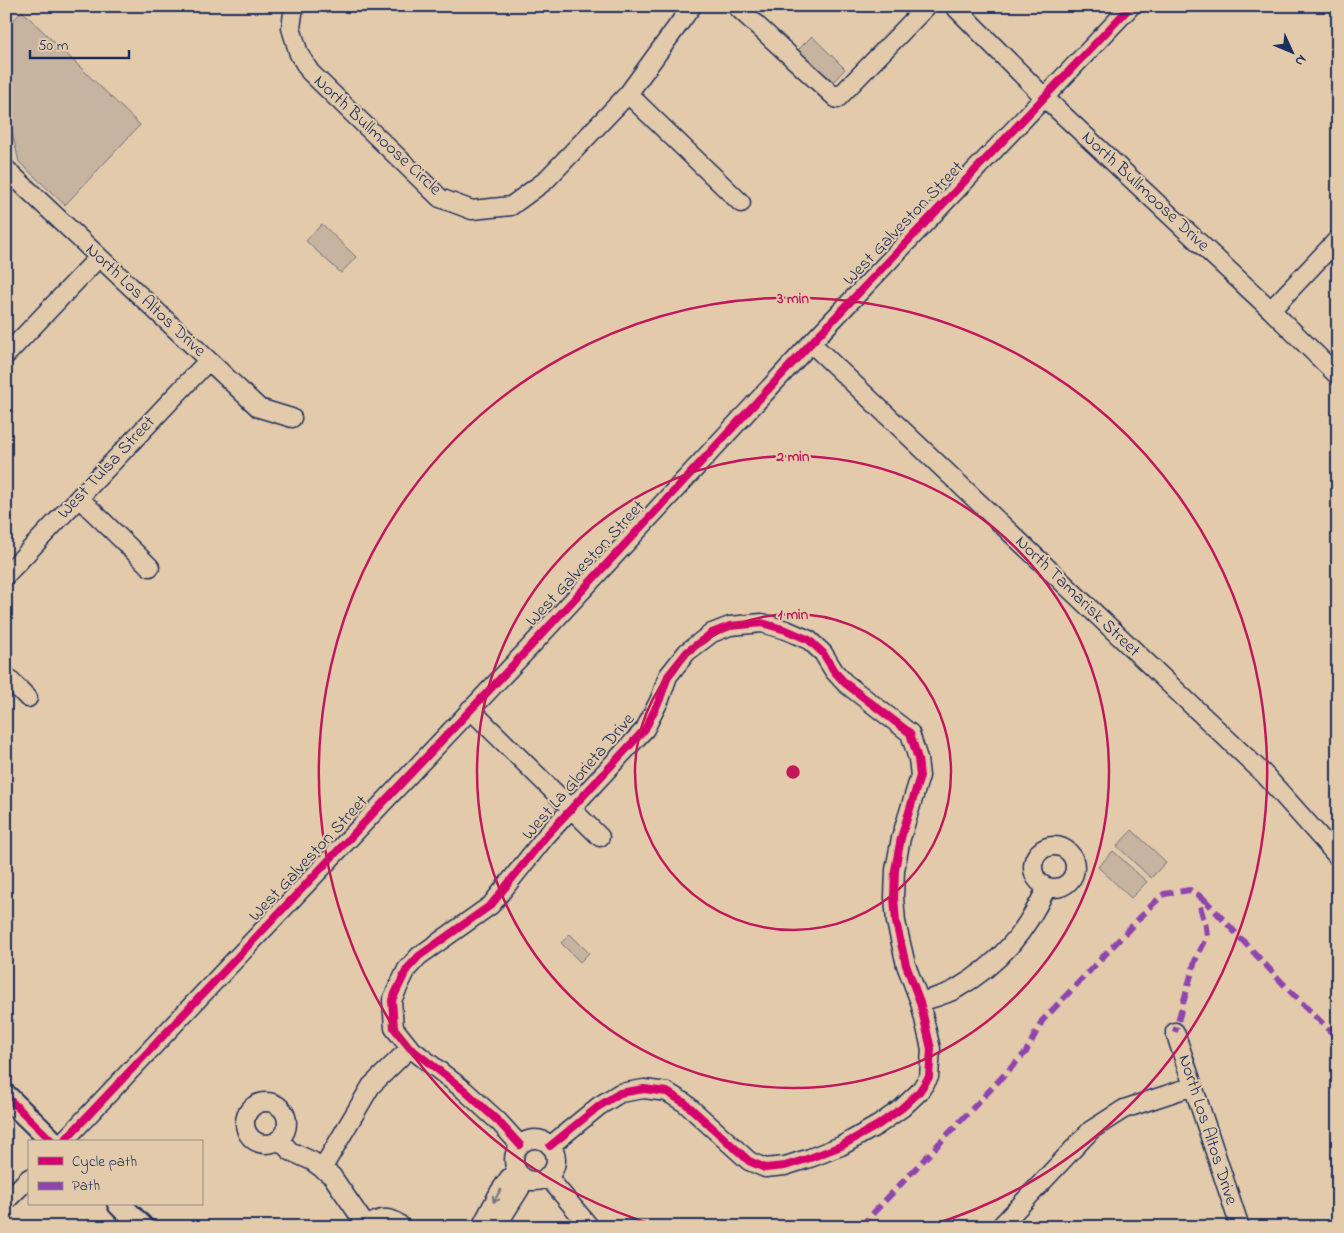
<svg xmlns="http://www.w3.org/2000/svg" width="1344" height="1233" viewBox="0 0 1344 1233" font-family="'Indie Flower',sans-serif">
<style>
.green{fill:#c6b3a0;stroke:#70717f}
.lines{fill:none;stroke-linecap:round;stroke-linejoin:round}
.minor-casing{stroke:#1b2f5e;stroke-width:21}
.major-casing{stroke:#1b2f5e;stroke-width:26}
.minor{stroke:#e3caab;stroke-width:18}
.major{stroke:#e3caab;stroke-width:22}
.quiet{stroke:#8e44ad;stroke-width:6;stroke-dasharray:12 6;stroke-linecap:butt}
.cycleway-casing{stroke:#e3caab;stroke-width:11}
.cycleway{stroke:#d6006c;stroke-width:8}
.oneway{stroke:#757581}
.ring{fill:none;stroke:#c2185b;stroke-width:2.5}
.labels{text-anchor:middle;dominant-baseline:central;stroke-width:4;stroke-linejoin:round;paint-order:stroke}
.street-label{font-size:18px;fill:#1b2f5e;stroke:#e3caab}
.centre{fill:#c2185b;stroke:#e3caab;stroke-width:2.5}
.ring-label{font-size:15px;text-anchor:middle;font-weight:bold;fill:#c2185b;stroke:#e3caab;stroke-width:4;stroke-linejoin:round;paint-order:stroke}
</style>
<rect width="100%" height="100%" fill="#e3caab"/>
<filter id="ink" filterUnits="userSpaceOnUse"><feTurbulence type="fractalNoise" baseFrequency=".02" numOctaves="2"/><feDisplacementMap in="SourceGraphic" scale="10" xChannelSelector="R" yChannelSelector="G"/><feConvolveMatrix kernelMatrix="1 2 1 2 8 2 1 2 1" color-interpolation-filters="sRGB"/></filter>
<g filter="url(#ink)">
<path class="green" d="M22 11 140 125 65 205 19 162 13 136 6 131V28Z
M812 36 845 69 831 84 797 51Z
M322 224 356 257 341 273 306 241Z
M1132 830 1166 862 1151 878 1117 846Z
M1113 851 1147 882 1131 898 1098 867Z
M570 934 589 953 580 962 561 943Z"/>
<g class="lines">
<g class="minor-casing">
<path id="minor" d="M294 6 291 28 299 54 310 72 440 198 472 210 511 206 545 181 628 94 692 6
M736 6 837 99 927 6
M954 6 1045 98 1271 310 1338 376
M628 94 741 203
M6 169 259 408 292 418
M1271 310 1338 239
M811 343 1264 774 1338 857
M6 355 99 257
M79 498 150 567
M6 575 208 361
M6 676 28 698
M470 709 600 837
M1033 867a21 21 0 1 1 42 0a21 21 0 1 1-42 0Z
M920 1002C932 998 946 995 956 989 1000 964 1026 932 1047 887
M1175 1032 1240 1227
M245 1123a21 21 0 1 1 42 0a21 21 0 1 1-42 0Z
M279 1139 290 1151 312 1161 332 1176 367 1227
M514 1160a21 21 0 1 1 42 0a21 21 0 1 1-42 0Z
M63 1142 529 648 811 343 1131 6
M520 1145 499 1122 464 1090 410 1048 394 1028 392 1000 407 969 419 956 491 905 546 836 645 729 660 699 668 676 687 652 712 633 730 626 762 623 786 630 809 640 823 653 834 671 845 683 910 733 918 759 920 776 901 838 895 870 894 897 896 922 906 965 920 1002 931 1049 929 1077 919 1092 902 1108 878 1125 841 1146 810 1158 785 1166 765 1168 749 1161 685 1103 667 1092 644 1089 620 1093 599 1106 550 1146
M322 1169 371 1086 410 1048
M547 1176 590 1227
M6 1201 29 1178
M369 1227C378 1216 392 1216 402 1227
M481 1227 500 1191 509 1178 522 1176 520 1189 496 1227
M1000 1227 1091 1130 1124 1109 1193 1086"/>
</g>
<g class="major-casing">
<path id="major" d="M6 1096 53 1142
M119 1204 142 1227"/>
</g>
<use href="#minor" class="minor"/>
<use href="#major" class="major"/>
<path class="quiet" d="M1203 898 1289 990 1338 1039
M1338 1165 1333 1174 1338 1196
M860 1227 1026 1052 1042 1021 1152 905 1164 894 1190 890 1203 898 1199 903 1206 927 1207 937 1195 961 1175 1032"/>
<g class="cycleway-casing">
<path id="cycleway" d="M6 1096 53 1142
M63 1142 529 648 811 343 1131 6
M520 1145 499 1122 464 1090 410 1048 394 1028 392 1000 407 969 419 956 491 905 546 836 645 729 660 699 668 676 687 652 712 633 730 626 762 623 786 630 809 640 823 653 834 671 845 683 910 733 918 759 920 776 901 838 895 870 894 897 896 922 906 965 920 1002 931 1049 929 1077 919 1092 902 1108 878 1125 841 1146 810 1158 785 1166 765 1168 749 1161 685 1103 667 1092 644 1089 620 1093 599 1106 550 1146"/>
</g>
<use href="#cycleway" class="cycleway"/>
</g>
<defs><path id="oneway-shaft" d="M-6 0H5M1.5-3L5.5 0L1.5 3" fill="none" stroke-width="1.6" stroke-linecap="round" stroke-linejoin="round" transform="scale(1.25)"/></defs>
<use class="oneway" href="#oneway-shaft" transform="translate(497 1196) rotate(121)"/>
</g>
<g class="ring">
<circle cx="793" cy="772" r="158"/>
<circle cx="793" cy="772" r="316"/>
<path d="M658 1226A474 474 0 1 1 928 1226"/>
</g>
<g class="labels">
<g class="street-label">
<text transform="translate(377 136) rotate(43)">North Bullmoose Circle</text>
<text transform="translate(1145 192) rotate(43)">North Bullmoose Drive</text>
<text transform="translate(904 224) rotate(-46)">West Galveston Street</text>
<text transform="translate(145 301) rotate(43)">North Los Altos Drive</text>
<text transform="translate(107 468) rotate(-47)">West Tulsa Street</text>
<text transform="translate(586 564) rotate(-47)">West Galveston Street</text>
<text transform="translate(1077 597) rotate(44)">North Tamarisk Street</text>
<text transform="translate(579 777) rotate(-49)">West La Glorieta Drive</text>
<text transform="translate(309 859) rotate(-47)">West Galveston Street</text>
<text transform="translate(1207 1130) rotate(72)">North Los Altos Drive</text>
</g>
</g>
<circle cx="793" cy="772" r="8" class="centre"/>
<g class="ring-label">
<text x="793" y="303">3 min</text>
<text x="793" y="461">2 min</text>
<text x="793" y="619">1 min</text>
</g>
<rect width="1344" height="1233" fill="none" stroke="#e3caab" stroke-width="25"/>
<rect x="12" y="12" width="1319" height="1208" fill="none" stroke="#1b2f5e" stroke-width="2" filter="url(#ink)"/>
<rect x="28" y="1140" width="175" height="65" fill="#e3caab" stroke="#938c8c"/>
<rect x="38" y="1157" width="25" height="8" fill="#d6006c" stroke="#938c8c"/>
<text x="72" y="1166" font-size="15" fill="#1b2f5e">Cycle path</text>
<rect x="38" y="1182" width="25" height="8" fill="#8e44ad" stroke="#938c8c"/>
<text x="72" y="1190" font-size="15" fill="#1b2f5e">Path</text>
<g transform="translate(1292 52) rotate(134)" stroke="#e3caab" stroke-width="4" paint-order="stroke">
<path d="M0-4L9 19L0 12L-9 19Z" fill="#1b2f5e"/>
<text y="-8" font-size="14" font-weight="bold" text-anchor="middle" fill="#1b2f5e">N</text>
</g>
<path d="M30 50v8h99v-8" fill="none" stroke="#1b2f5e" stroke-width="2.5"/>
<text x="38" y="50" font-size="15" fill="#1b2f5e" stroke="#e3caab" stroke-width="4" paint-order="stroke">50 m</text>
</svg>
